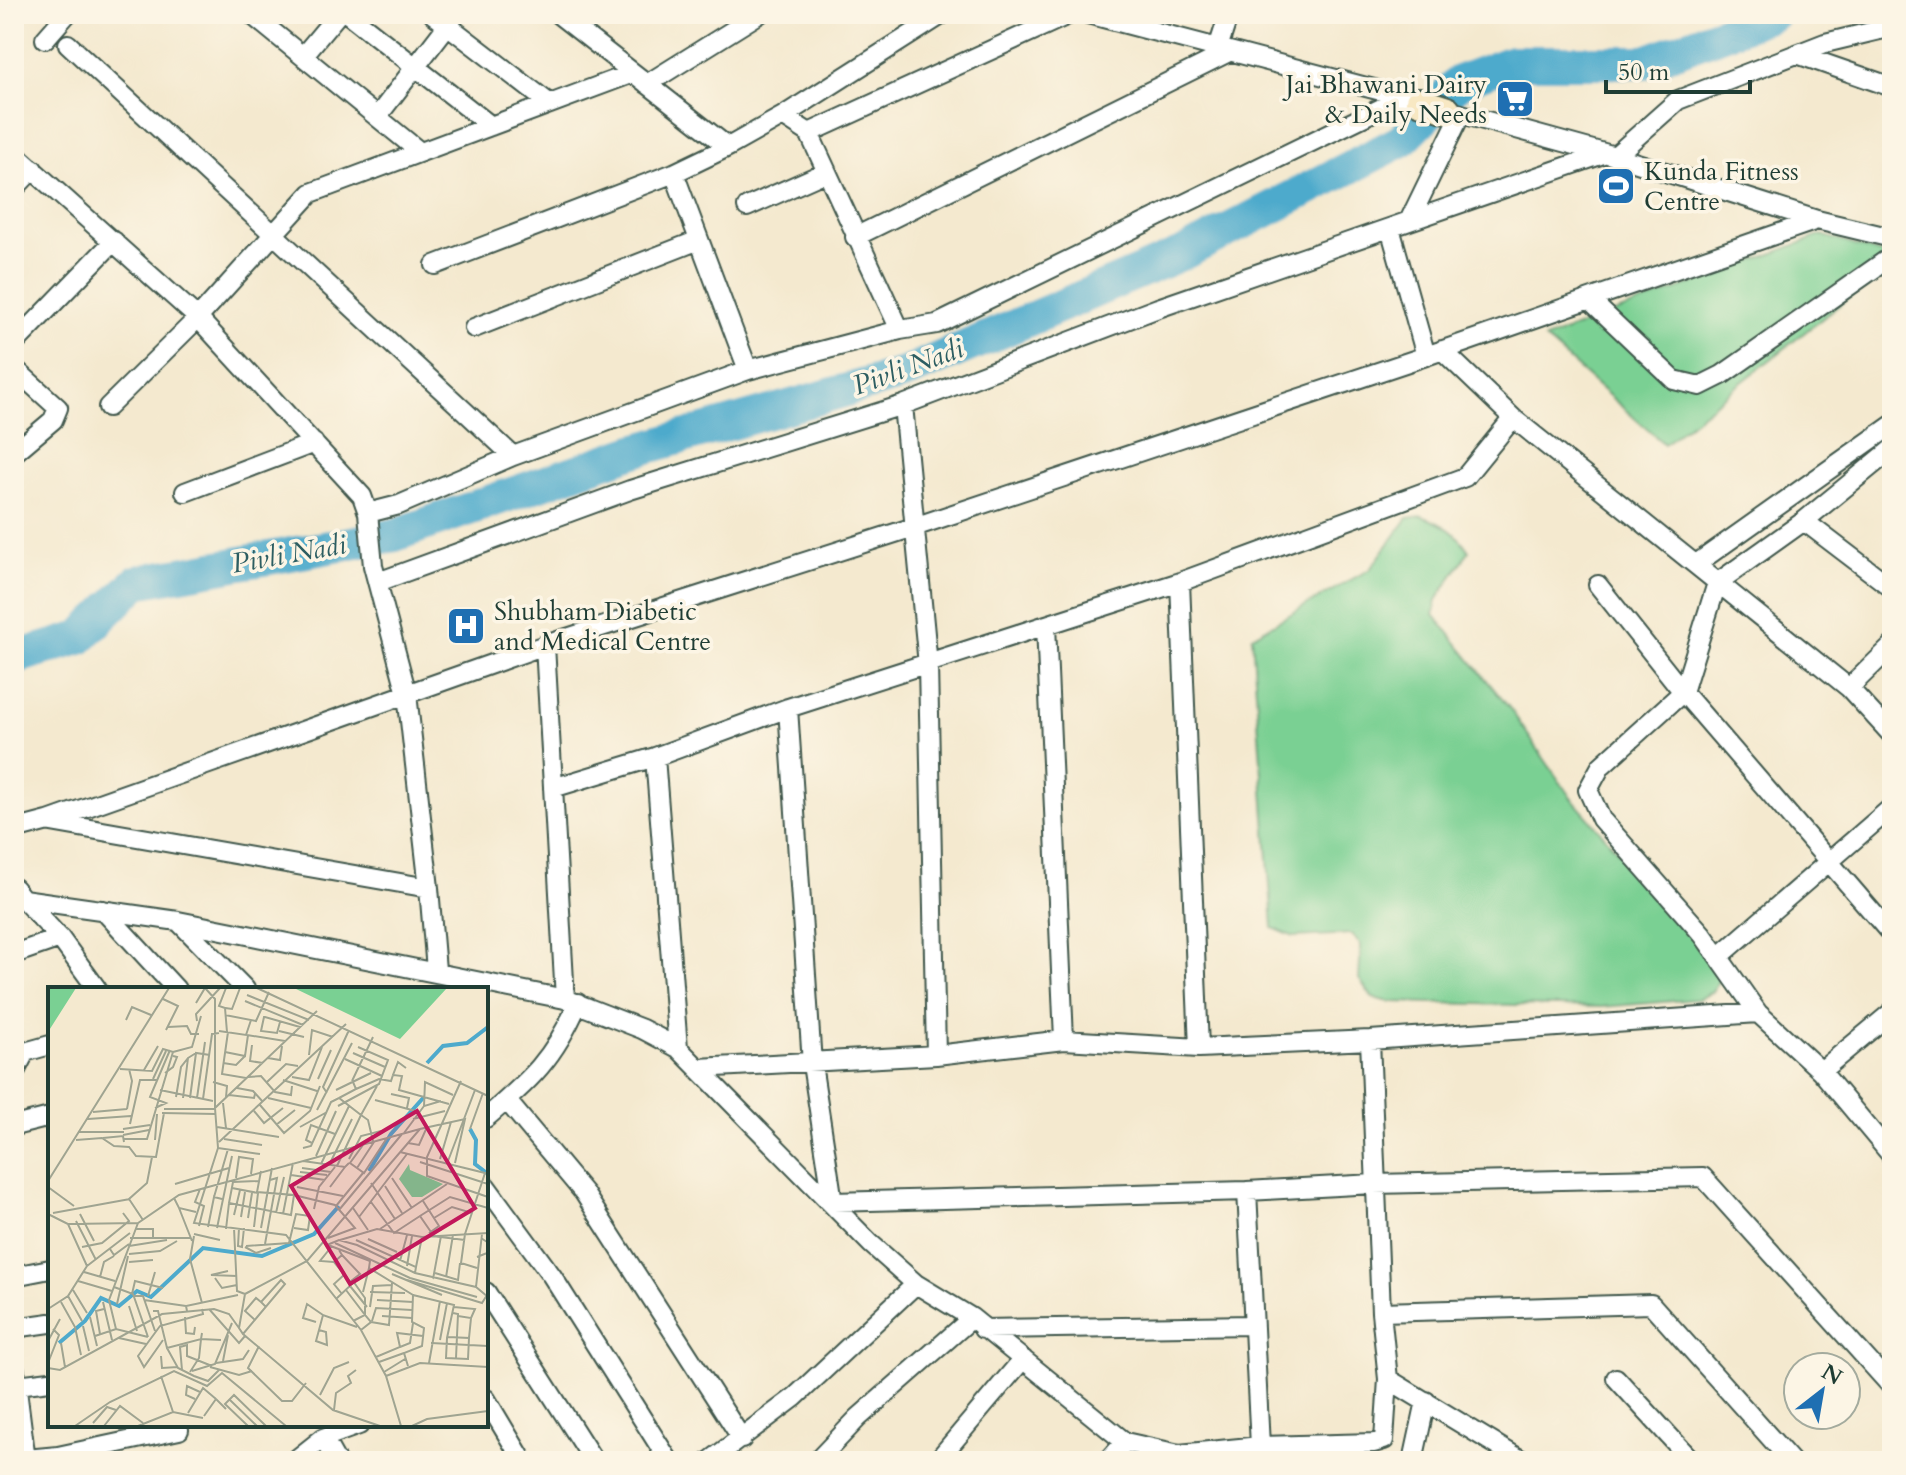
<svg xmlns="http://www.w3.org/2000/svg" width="1906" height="1475" viewBox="0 0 1906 1475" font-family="Cardo,serif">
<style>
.green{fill:#7ad093;stroke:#4c8664;stroke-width:2}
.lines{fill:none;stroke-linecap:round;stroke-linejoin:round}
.river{stroke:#4eaacc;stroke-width:34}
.street-casing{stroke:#3f574b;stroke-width:22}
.secondary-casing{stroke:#3f574b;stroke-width:30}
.street{stroke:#fff;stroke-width:18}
.secondary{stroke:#f8e8c3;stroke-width:26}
.labels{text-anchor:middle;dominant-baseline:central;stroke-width:7;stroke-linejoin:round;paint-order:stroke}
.poi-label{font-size:26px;fill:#1f3d34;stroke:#fcf5e5;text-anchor:start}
.water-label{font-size:28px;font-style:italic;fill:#2d5e62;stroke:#fcf5e5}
.inset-river{fill:none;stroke:#4eaacc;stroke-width:4}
.inset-road{fill:none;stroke:#9fa491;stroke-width:2}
.view{fill:#c2185b;fill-opacity:0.15;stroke:#c2185b;stroke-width:4}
.inset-edge{fill:none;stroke:#1f3d34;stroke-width:4}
</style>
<rect width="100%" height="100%" fill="#fcf5e5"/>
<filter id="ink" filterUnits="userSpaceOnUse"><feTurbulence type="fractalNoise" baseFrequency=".0125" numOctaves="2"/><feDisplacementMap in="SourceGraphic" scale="16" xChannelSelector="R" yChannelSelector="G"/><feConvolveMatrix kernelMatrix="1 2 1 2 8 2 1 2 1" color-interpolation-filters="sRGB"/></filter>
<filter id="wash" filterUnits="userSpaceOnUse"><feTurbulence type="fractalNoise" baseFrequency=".006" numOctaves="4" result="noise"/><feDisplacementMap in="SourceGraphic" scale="32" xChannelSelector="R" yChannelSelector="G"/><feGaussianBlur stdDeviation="1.8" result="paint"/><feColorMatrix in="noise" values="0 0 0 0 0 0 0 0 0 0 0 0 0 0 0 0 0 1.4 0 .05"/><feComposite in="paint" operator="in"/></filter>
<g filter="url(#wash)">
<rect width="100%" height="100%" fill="#f4e9cf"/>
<path class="green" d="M1822 235 1892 257V263L1664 444 1545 339Z
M1422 516C1443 524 1457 532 1469 551L1437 600 1434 615 1511 710 1571 798 1722 970 1714 991 1699 999 1601 1007 1390 1002 1373 998 1359 979 1361 945 1352 934 1294 937 1273 928 1252 636 1370 569 1408 518Z"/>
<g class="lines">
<path class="river" d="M14 658 80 638 137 582 395 535 634 451 903 374 1186 252 1401 141 1459 82 1512 62H1646L1773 14"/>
</g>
</g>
<g filter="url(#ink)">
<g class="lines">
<g class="street-casing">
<path id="street" d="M251 14 420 152
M348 14 491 126
M433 14 550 104
M558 14 728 147 783 116 809 133
M1070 14 809 133 900 330 937 324 1404 97
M1088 14 1408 98
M45 39 67 14
M68 44 513 456
M1218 48 1229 14
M1797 54 1892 87
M303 56 338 14
M647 84 759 14
M1447 110 1615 156 1817 220
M783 116 943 14
M377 117 456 14
M14 153 198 318 362 496 368 513 373 566 407 694 429 888 51 822
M1615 156 1678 100 1825 43 1892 27
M674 173 748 370
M14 189 33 169
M747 207 826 172
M1409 221 1461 114
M1390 228 1426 356
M855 237 1229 52
M435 265 674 173 728 147
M1590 300 1674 380 1700 386 1722 375 1892 256
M474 328 699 240
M15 343 114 241
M1442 350 1513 418 1849 688 1892 735
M14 368 58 408 53 420 14 453
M903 405 928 665 936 1055
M108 407 198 318 311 193 633 73
M1892 449 1804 521 1717 583 1683 692 1601 766 1588 790 1601 819 1703 935 1758 1013 1821 1071 1892 1156
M185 492 314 443
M368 513 399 505 513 456 748 370 900 330
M1804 521 1892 588
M1696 564 1892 425
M378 582 630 490 903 405 1158 308 1603 154
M1180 582 1199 1048
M1598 585 1683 692 1892 935
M1046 625 1064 1040
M545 645 565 999
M1849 688 1892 646
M788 708 812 1064 833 1202 1247 1191
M655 757 678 1048
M553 788 655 757 788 708 1180 582 1465 477 1513 418
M14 830 48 821 545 645 914 527 1426 356 1817 220 1892 238
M14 888 23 899 178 921 245 989
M429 888 436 970
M23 899 60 938 97 989
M103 910 176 989
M178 921 565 999 642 1029 678 1048 871 1244 916 1284 972 1318 1125 1442 1179 1454 1189 1461
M14 954 60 938
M1720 956 1892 807
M698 1068 936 1055 1064 1040 1199 1048 1370 1040 1758 1013
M1821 1071 1892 1012
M14 1074 25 1052 50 1045
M508 1102 584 1193 742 1439
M486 1118C531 1079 554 1059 578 1003
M14 1126 50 1117
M486 1186 552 1276 669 1461
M14 1276 50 1269
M486 1292 594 1461
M1381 1312 1651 1304 1791 1461
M14 1328 50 1323
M983 1329 1253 1325
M14 1366 26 1461
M1616 1378 1692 1461
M1388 1379 1523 1461
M17 1385 50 1381
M486 1399 523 1461
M1260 1446 1247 1191 1374 1184 1703 1177 1892 1387
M1179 1454 1260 1446 1374 1443 1384 1440 1388 1379 1381 1312 1370 1040
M26 1459 58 1456 179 1430 178 1425
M294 1461 323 1438
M336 1461 323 1438 359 1425
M710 1461 795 1397 916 1284
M817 1461 858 1418 972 1318
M937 1461 1023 1359
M1108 1461 1125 1442
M1413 1461 1426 1401"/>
</g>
<g class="secondary-casing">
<path id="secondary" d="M1419 101 1447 110"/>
</g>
<use href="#street" class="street"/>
<use href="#secondary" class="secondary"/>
</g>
</g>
<defs>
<g id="supermarket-square" transform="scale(2)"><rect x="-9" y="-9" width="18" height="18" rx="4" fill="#1f6fb2" stroke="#fcf5e5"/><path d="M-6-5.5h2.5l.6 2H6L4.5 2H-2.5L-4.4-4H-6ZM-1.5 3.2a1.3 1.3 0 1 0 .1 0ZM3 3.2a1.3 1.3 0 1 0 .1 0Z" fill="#fff"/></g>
<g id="stadium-square" transform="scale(2)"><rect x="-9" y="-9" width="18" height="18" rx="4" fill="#1f6fb2" stroke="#fcf5e5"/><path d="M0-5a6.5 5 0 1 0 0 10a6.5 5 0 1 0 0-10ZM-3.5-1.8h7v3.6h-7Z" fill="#fff"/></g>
<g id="hospital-square" transform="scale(2)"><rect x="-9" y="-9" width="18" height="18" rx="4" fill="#1f6fb2" stroke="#fcf5e5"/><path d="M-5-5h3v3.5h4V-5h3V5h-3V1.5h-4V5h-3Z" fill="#fff"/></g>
</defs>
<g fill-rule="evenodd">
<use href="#supermarket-square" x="1515" y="99"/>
<use href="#stadium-square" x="1616" y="186"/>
<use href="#hospital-square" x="466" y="626"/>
</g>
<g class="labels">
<g class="poi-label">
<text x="1487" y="84" text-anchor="end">Jai Bhawani Dairy<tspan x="1487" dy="30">&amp; Daily Needs</tspan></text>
<text x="1644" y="171">Kunda Fitness<tspan x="1644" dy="30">Centre</tspan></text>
<text x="494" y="611">Shubham Diabetic<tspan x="494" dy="30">and Medical Centre</tspan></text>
</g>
<g class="water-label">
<text transform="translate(908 367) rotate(-20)">Pivli Nadi</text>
<text transform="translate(289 554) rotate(-10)">Pivli Nadi</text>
</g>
</g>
<g transform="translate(48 987)">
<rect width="440" height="440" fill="#f4e9cf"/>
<path d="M0 1H28L0 45ZM246 1H399L352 52ZM361 177 362 183 395 197 374 210H364L351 192Z" fill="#7ad093"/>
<path class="inset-river" d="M379 76 395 59 419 56 440 40M422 142 428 153 427 177 440 187M321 184 343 147 376 110M11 356 37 334 53 311 71 319 89 304 103 310 155 261 214 269 266 247 291 219"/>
<path class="inset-road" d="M209 1 440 109M199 8 261 33M115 12 130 19 118 43M197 14 255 38M148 16 157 1 167 12V121M177 21 171 19 178 1M269 24 167 121 170 161 146 236 238 248 313 343 338 389 353 439M177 28 208 34 221 5M78 33 84 20 103 28M149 34 148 27 172 1M232 35 229 46 213 44 216 30H217L252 40M120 40 139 39 143 47H151M171 44 198 48 203 33M231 44 256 50M179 45 177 21 184 22 192 1M180 45 174 87 198 91M199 48 237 54M204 58 202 74 215 76M125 65 144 60 153 29M177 65 197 69 200 48M305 66 337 80M261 68 264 43 285 50M220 71 232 73 234 59M297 72 334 89M175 76 188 78 197 69M358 81 350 75 345 88 354 89 351 103 401 117M72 82 104 84 115 62 125 65 99 152H76M96 83 110 59M117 86 125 80 129 70 125 69M200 90 213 89 227 105 243 108 244 99M244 90 261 93 274 60M105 92 118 64M270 92 283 63M235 93 269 104M304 94 325 50M413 94 379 170V189L440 210M165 95 179 99 178 110M219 95 238 77 250 79M189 101 205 104 215 115M308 102 331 92 343 94 345 88M112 103 165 114M288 103 323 86M279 106 275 100 301 43M343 107 361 111 359 121M181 108 206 111 207 107M128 110 133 80 140 71M135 111 140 71 148 66M142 111 148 66 162 68M149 111 157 55M220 111 263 121M291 111 308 102 305 95M155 112 164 47 171 46M327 113 371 125M175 116 178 141M212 118 236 146 262 124 272 99M290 119 331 97 340 73 310 60M376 119 377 95 405 108M107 121 118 116 102 110 122 63M79 122 84 94 81 82M116 122H167M269 123 304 56M206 124 216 136 235 121M45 125 79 122M114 126 168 127M313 128 320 133 325 154M40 132 83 129M365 132 397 124M82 137 92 93H110M228 138 247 123M169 140 231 150M252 140 279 125M75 142 102 138M422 142 435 106M31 145H76M356 146 376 119 393 114M75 148 101 143M55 151 75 149 76 155M176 152 214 158M28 153 54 151 66 159 81 160 88 169 108 170 116 126M107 153 109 127M171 155 298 37M264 156 258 153 263 138 287 147M360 156 371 158 379 140M315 158 302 176 316 186 339 151M170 161 212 167M255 161 263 159 283 115 291 111 313 128 329 99M352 165 437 186 417 247M268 169 288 124M301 172 313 149 333 144M392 172 403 135M255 174 297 180 301 176M400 174 427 103M372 175 440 197M273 177 301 119M281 178 304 132M289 179 313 128M254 181 283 185M309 181 326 155M252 185 279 188M243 188 277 193M188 191 191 170 205 172 203 187M344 191 364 221M0 194 121 1M211 194 185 195 181 216 243 228 246 208 209 205 213 184M323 196 347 232M127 197 181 181M337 199 354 226M0 200 26 219M249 200 295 209M282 200 297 180M184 201 210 206 206 240M246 208 287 218 307 241 280 251M166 210 180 162M126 211 131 221 148 225M375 214 391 239 381 246M323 215 346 246 372 229M288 219 315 186M131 221 144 254M305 221 320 243M266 222 271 200 287 180M291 223 354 147M5 226 82 212M228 226 236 190M0 227 20 237 39 279 20 309 0 322M32 227 46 254M235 227 245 176M186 228 192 203M193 230 197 205M311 230 359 167M200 231 204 206M386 231 404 220 424 226M95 233 81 212 99 196 104 170M28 234 48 273M20 237 90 236 131 208 372 142M151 239 156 219 147 215 152 202M160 240 166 210 174 212M169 241 184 169M186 241 189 304 197 307M191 241 190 259 194 260 196 241M213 241 224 181M87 242H105V250M178 242 181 216M332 242 399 197M383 245 372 229 402 210 440 221M146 247 172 253M417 247 413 276 429 281M146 249 142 272 154 316M384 249 417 253M82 251H143M320 252 349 265M292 253 329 242 374 250 440 246M308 253 368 280 367 286M287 256 362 291 429 310M217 257 229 191 222 193M279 258 291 253 309 258 367 286 428 300 440 310M280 258 322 274 321 281 365 308 364 335 376 341 374 359 356 366 360 379M81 259 119 253M198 259 241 256 248 227 262 229 260 243 246 241M284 259 272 274 286 275M34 260 54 256 81 234 75 226M197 260 208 266 223 261M62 262 66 268 81 257M81 267 112 264 129 254M294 268 312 287 303 294M429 270 439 266V255L433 251M352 274 359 248M81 275 105 273M39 279 82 246M359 279 364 249M368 280 374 250M180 284 163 288 189 289M36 285 67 294M387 286 410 293 412 276M344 287 394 308M52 290 56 275 66 269M398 290 405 248M167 291 174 301 189 298M385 292 393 249M359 293 434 316 439 308M30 294 64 304M305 294 317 311V328L323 335 313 343M302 299 319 320M66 300 85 307 100 350M428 300 434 247M25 303 39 326M298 303 317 328 305 334M315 305 321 281M322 305 357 306M84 307 87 294 115 301M197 307 259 274 372 142 417 132 407 176M197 307 191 341 195 347 285 423 332 439M294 307 286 297 297 287M365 308 406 318 399 351 398 371 420 372 421 351 400 350M20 309 34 334M86 309H95L107 344M100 309 107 285M288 312 304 297 286 275 294 268 291 263M96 313 138 319M329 313 365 315M13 315 27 340 33 368M55 315 64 353M69 317 80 269M81 319 89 344M322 320 325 299 344 298M406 320 427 322 423 331M161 322 191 356 197 349M105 324H110L119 361 153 352 151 371 142 385M139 324 138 319 190 308M405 326 410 327 408 371M334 329 364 331M410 329 423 331 421 351M42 330 49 359M137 330 138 346 146 347 147 340M207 333 197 324 208 311 213 315M324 334 328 321 364 323M268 335 255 331 259 317 275 328M323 335 341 338 344 296M35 339 41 364M68 342 61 313 90 236M271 343 278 345 279 358 268 354 271 343 275 328 309 340M154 346 153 352 173 353M52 347 48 324 56 322M195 347 237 297 233 293 213 315 218 320M47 349 68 342 100 350M71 351 98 357M115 353 96 380 90 369 112 339 155 327 154 322M392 353 399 316M0 354 12 332M13 356 17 380M383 356 440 359M211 359 200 381 234 414H244L258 396M352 360 362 356 365 336M119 361 130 381 146 389 160 394 171 383M113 369 114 381 130 380M328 370 352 360 349 346 375 349M175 374 180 348M331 375 356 366M0 376 11 348 5 342M168 376 195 372 201 363M381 376 392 314M162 380 191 388 204 384M0 381 12 383 114 327 166 322 181 327 191 341M134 383 132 360 139 358V369L164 379M144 384 167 377 184 336M336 385 357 372M113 389 125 425M338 389 372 376 440 380M272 408 286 381 301 375M147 412 138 408 139 399 152 405M182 413 209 439M286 423 288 406 303 396 300 389 308 383M140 426 155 401 168 412M156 429 168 412 178 422M45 436 59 420 68 423M27 439 62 415 126 384 159 399 174 386 238 439M56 439 72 419 95 436M90 439 125 425 155 431M116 439H141M200 439 177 417 186 408 218 439M364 439 379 432 440 424"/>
<path class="view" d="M369 124 427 221 302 297 243 199Z"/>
<rect width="440" height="440" class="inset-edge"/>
</g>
<rect width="1906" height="1475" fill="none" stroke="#fcf5e5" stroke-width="48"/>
<g transform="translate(1822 1391) rotate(31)"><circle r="38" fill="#fcf5e5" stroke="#a4ab9e" stroke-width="2"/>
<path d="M0-6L14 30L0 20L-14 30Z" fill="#1f6fb2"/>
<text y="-12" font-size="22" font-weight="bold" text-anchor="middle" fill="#1f3d34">N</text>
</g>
<path d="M1606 80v12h144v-12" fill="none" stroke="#1f3d34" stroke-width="4"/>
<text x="1618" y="80" font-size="24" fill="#1f3d34" stroke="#fcf5e5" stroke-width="6" paint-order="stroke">50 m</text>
</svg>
